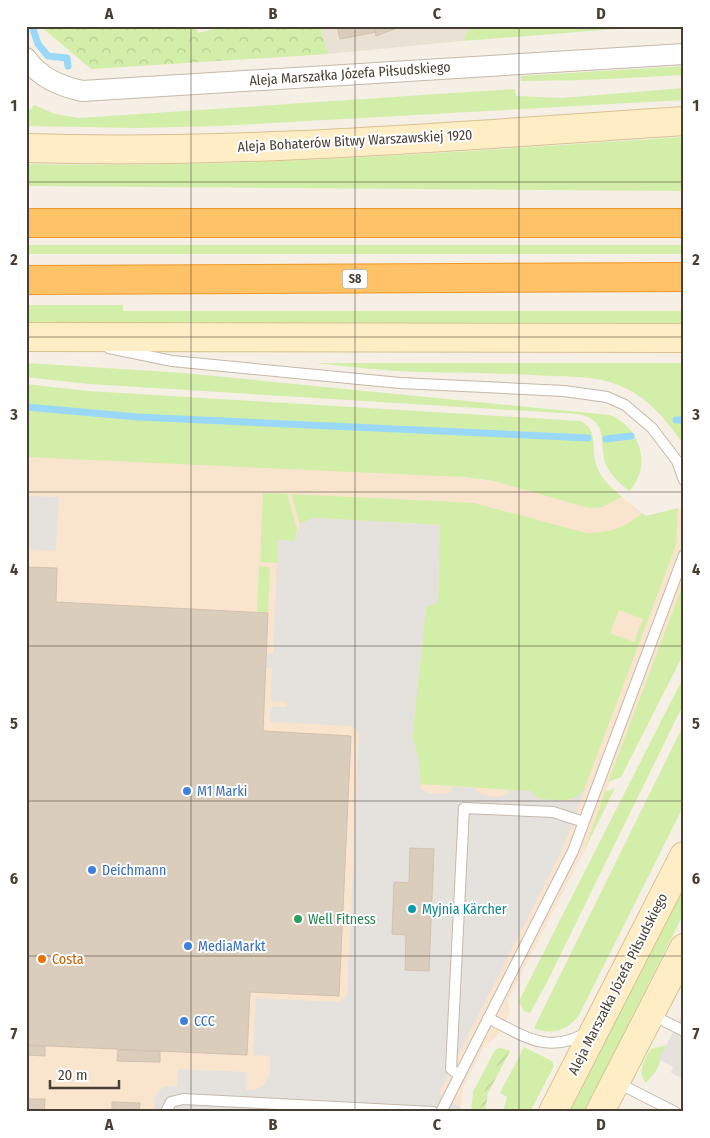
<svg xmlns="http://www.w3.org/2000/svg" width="710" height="1138" viewBox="0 0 710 1138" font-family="'Fira Sans Condensed',sans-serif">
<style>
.residential{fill:#e9e1d3}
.commercial{fill:#f9e4ce}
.green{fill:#d3eea9;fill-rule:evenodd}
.forest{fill:url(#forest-crowns)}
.garden{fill:url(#garden-furrows)}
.parking{fill:#e5e2de}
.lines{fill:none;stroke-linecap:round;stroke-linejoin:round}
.stream{stroke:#9ad8f8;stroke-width:7}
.building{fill:#dacdbc;stroke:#d3c1ac}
.lane-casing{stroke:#c4b9aa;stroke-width:12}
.street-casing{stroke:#c4b9aa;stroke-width:22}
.secondary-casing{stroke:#d9c190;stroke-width:30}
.highway-casing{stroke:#ef9725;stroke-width:30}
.lane{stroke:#fff;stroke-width:10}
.street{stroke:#fff;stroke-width:20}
.secondary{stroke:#ffedc5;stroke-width:28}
.highway{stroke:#ffc266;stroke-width:28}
.grid{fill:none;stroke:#483f34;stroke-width:1;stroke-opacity:0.55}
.shop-dot{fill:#3f7fe0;stroke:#fff;stroke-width:2}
.culture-dot{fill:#0f9aa8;stroke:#fff;stroke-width:2}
.leisure-dot{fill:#2e9e5b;stroke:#fff;stroke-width:2}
.food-dot{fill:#e8710a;stroke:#fff;stroke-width:2}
.labels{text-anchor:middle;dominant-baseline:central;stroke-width:4;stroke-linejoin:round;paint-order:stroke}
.shield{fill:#fff;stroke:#7f7971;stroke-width:1}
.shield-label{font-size:12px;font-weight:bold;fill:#483f34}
.street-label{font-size:14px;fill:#483f34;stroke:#fff}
.shop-label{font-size:14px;fill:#366cbe;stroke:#fff;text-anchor:start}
.culture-label{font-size:14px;fill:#0d838f;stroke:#fff;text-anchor:start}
.leisure-label{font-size:14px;fill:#27864d;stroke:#fff;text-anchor:start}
.food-label{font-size:14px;fill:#c56008;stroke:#fff;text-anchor:start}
.neatline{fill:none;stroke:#483f34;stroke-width:2}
.grid-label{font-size:16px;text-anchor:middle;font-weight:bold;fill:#483f34}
</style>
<defs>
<pattern id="forest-crowns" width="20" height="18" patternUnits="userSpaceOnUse" patternTransform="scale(1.25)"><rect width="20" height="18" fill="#d3eea9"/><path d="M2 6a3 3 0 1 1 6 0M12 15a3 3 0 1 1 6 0" fill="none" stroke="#b7cd92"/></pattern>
<pattern id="garden-furrows" width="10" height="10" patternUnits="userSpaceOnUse" patternTransform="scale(1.25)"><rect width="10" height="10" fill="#d3eea9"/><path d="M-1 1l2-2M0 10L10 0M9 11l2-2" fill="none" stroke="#b7cd92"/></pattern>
</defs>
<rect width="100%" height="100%" fill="#f5efe5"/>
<path class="residential" d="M320 26H470L462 41 328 54Z"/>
<path class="commercial" d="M26 428 140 438 622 497 646 516 684 508V582L584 851 508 1000 510 1012 496 1037 483 1048 463 1089 460 1112H26Z"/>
<path class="green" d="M470 26H655L462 41Z
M684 66V75C629 78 576 81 521 81L520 76Z
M684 88V100L220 126 138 128 26 126V107L30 110 34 105 55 114 79 118 515 89 516 96 561 98Z
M684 137V191L26 186V164C246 169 465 151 684 137Z
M26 245H684V254H26Z
M26 305H123V311H684V326L26 325Z
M26 363 184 373 610 415C640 427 653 466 629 491 621 484 612 477 607 467 597 445 612 420 577 414L89 384 26 377Z
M316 363H684V446C668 421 647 396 618 385 597 376 573 377 551 376 508 373 465 373 422 372 386 371 351 367 316 363Z
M26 384 88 391 580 421C600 430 590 449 597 467 602 480 612 488 622 497L602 507 589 508 494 481 463 477 26 457Z
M263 493 287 494 297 529 295 541 278 540 277 563 260 562Z
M291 494 474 503 586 533C608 533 626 528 642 513L646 516 678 508 676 545 583 792C570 803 555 801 539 799L531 791 419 784V760L412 738 426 608 440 525 317 518 300 524ZM619 610 643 619 634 642 610 633Z
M259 566 270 567 268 613H257Z
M684 582V653L621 777 608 782Z
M684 676V703L546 984 530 1013 524 1011 519 1001Z
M684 724V805L579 1015C568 1030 552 1036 534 1028Z
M615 788 584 851 605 792Z
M684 886V913L584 1112H569Z
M667 1045 656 1071 646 1083C636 1073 645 1059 651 1049Z
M524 1047 552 1061 554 1066 530 1112H503L507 1097 500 1093Z
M499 1048 505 1049 483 1094 480 1112H471L473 1092 495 1050Z"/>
<path class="forest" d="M40 26H196L198 33 227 26H320L328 54 91 69Z"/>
<path class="garden" d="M505 1049 510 1051 488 1093 485 1112H480L483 1094Z"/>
<path class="parking" d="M26 496 59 497 56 551 26 549Z
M312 518 440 525 438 602 426 608 412 737 419 760 421 789 428 793 440 794 448 793 452 790V787L476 788V790L482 795 497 797 506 795 509 792 508 790 531 791 539 799 568 801 578 796 586 787 563 848 439 1093 460 1107V1112H154L155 1099 158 1091 164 1087 177 1086 178 1069 246 1072V1090H255L263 1086 270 1074V1056L253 1055 256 998 338 1002 347 995 359 735 356 729 351 726 270 722V707H287V702L271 701 272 668 266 667V655L273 653 278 540 295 541 300 524Z
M684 1011V1078H681L671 1073 673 1067 659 1059Z"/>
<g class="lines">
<path class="stream" d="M32 26 38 44 48 56 67 58 68 66
M26 407 138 417 588 438
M676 420H684
M606 439 631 436"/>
</g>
<path class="building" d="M337 26H374L376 32 340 39Z
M374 26H402L376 36Z
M26 567 57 568 56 602 268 613 263 731 351 736 339 996 250 992 247 1055 26 1045Z
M410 848 434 849 429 971 405 970 406 935 392 934 394 882 409 883Z
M26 1045 45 1046V1056L26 1055Z
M118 1050 160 1051V1062L117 1061Z
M26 1099H45L44 1112H26Z
M112 1102 140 1103 139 1112H112Z"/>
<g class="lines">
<g class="lane-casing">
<path id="lane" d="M109 348 172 361 400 383 564 391 607 397 625 405 652 428 677 461 684 480
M650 1014 684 1031
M488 1018C522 1035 549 1056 587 1032
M459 1075 451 1069 464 808 553 812 584 822
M616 1082 675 1112
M166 1112 171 1102 183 1099 433 1112
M441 1112 573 851 684 555"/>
</g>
<g class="street-casing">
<path id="street" d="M26 58C40 78 60 86 82 91L684 54"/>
</g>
<g class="secondary-casing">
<path id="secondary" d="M26 148C245 155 465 135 684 121
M26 337 684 338
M553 1112 684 856
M600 1112 684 948"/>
</g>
<g class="highway-casing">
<path id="highway" d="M26 223H684
M26 280 684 277"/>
</g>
<use href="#lane" class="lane"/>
<use href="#street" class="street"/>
<use href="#secondary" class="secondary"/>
<use href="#highway" class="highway"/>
</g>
<path class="grid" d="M191 26V1112M355 26V1112M519 26V1112M26 182H684M26 337H684M26 492H684M26 646H684M26 801H684M26 956H684"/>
<g class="shop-dot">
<circle cx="187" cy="791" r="5"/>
<circle cx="92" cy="870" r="5"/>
<circle cx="188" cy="946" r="5"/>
<circle cx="184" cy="1021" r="5"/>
</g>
<circle class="culture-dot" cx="412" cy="909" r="5"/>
<circle class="leisure-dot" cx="298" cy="919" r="5"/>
<circle class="food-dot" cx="42" cy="959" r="5"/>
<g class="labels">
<rect class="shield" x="342.5" y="269.5" width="25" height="19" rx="4"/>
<g class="shield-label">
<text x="355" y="279">S8</text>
</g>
<g class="street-label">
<text transform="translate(350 74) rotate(-4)">Aleja Marszałka Józefa Piłsudskiego</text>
<text transform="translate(355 141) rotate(-3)">Aleja Bohaterów Bitwy Warszawskiej 1920</text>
<text transform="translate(618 984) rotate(-63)">Aleja Marszałka Józefa Piłsudskiego</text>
</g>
<g class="shop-label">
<text x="197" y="791">M1 Marki</text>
<text x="102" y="870">Deichmann</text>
<text x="198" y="946">MediaMarkt</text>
<text x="194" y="1021">CCC</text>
</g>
<g class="culture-label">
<text x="422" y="909">Myjnia Kärcher</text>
</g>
<g class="leisure-label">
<text x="308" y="919">Well Fitness</text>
</g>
<g class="food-label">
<text x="52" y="959">Costa</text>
</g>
</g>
<rect width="710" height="1138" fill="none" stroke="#ffffff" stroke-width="55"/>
<path d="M50 1080v8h69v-8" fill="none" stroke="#483f34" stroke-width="2.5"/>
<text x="58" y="1080" font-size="15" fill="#483f34" stroke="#ffffff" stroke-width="4" paint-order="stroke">20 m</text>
<rect x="28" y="28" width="654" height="1082" class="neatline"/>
<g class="grid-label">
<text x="109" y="19">A</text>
<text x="273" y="19">B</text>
<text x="437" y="19">C</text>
<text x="601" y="19">D</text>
<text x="14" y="111">1</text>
<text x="696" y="111">1</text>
<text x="14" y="265">2</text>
<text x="696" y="265">2</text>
<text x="14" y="420">3</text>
<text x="696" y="420">3</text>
<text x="14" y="575">4</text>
<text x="696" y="575">4</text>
<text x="14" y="729">5</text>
<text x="696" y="729">5</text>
<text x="14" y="884">6</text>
<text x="696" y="884">6</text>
<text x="14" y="1039">7</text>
<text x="696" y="1039">7</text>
<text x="109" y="1130">A</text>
<text x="273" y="1130">B</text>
<text x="437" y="1130">C</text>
<text x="601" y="1130">D</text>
</g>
</svg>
